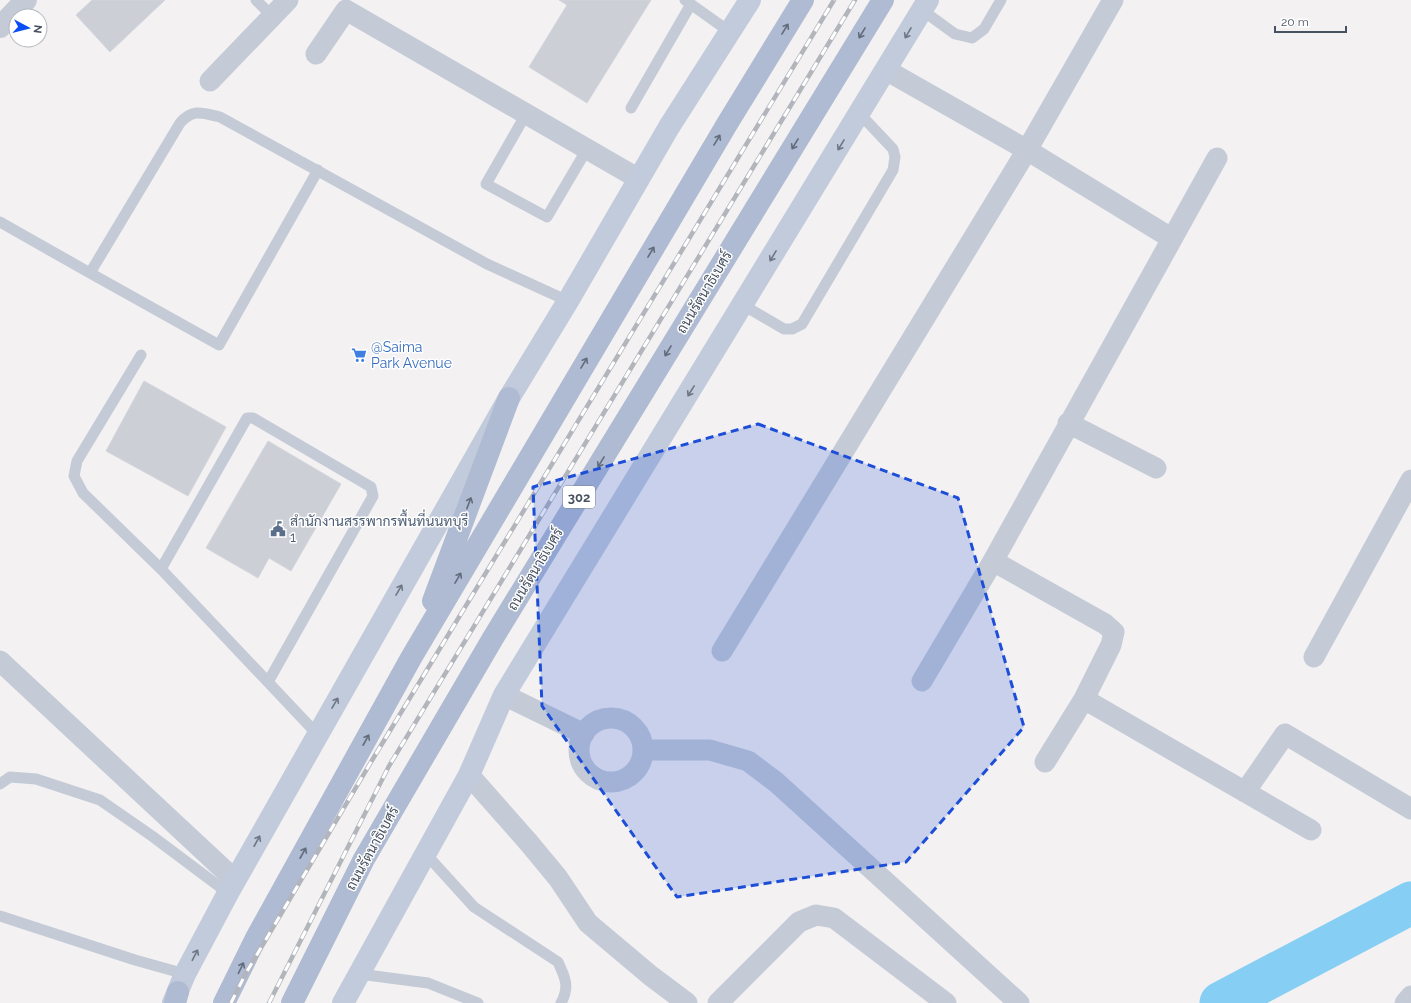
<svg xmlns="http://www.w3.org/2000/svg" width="1411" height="1003" viewBox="0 0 1411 1003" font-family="Raleway,Sarabun,sans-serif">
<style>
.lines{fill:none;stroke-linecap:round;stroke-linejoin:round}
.river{stroke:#86cef4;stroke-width:43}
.building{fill:#cdcfd6;stroke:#d4d6dd}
.service{stroke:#c4cbd7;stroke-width:11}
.minor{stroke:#c4cbd7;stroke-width:21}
.tertiary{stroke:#c4cbd7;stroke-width:22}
.secondary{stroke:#c2cbdb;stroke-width:22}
.primary{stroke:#afbbd2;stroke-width:22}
.rail-casing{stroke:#b2b5bc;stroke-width:4.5}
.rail{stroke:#fff;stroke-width:3;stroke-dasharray:9;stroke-linecap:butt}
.oneway{stroke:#616c7c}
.oneway2{stroke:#6c7685}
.marked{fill:#1d4ed8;fill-opacity:0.2;stroke:#1d4ed8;stroke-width:3;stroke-dasharray:8 5;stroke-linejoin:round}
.labels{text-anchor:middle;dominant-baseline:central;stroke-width:3;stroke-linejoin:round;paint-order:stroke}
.shield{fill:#fff;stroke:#7e8590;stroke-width:1}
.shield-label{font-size:13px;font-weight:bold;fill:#475160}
.street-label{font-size:14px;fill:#475160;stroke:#fff}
.shop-label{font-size:14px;fill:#366cbe;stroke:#fff;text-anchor:start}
.service-label{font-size:14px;fill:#4e5e75;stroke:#fff;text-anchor:start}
</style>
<rect width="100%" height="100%" fill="#f3f1f1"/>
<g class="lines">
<path class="river" d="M1221 1003 1411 903"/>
</g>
<path class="building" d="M92 0H165L110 52 76 15Z
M559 0H651L587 103 529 67 567 5Z
M144 381 226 427 188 496 106 451Z
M268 441 341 484 291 571 269 558 258 578 206 548Z"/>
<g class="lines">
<path class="service" d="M256 0 272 16
M685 0 730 32
M922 10 955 34 972 38 984 29 1001 0
M631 108 691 4
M526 114 486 184 547 217 587 149
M0 222 90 273 180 123C193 108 203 113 220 117L487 264 568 301
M90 273 219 345 318 170
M743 305 784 329H792L802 324 893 170 895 157 893 149 860 114
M141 355 77 461 74 476 83 493 161 569 317 734
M161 569 247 418H253L371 487 373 496 268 682
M0 784 10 777 36 779 100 800 152 836 228 893
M425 853 474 907 558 962C565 977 570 987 561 1003
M0 916 135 960 185 974
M359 974 428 983 478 1003"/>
<path class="minor" d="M316 54 346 10 639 179
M886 70 1027 150 1171 238
M210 81 288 0
M1068 423 1156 468
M993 561 1105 624 1114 632 1111 645 1084 699 1045 762
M722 651 1027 150 1113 0
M1314 657 1411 480
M0 661 235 880
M922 681 993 561 1217 158
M504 695 584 734
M1084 699 1311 830
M579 750a32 32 0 1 1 64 0a32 32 0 1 1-64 0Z
M643 750H710L748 761 776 782 1019 1003
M469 775 529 843 558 878 588 923 651 976 687 1003
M1245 792 1285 734 1411 809
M718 1003 799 922 816 915 834 918 946 1003
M1405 1003 1411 996"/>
<path class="tertiary" d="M0 27 26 0"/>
<path class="secondary" d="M173 1003 185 974 228 893 509 398 568 301 669 127 750 0
M343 1003 469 775 504 695 928 0"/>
<path class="primary" d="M433 601 509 398
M175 1003 178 992
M224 1003 256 938 411 658 727 124 803 0
M292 1003 364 859 493 638 883 0"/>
<g class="rail-casing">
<path id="rail" d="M231 1003 246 973 374 757 834 0
M269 1003 389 766 855 0"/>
</g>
<use href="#rail" class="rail"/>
</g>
<defs><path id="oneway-shaft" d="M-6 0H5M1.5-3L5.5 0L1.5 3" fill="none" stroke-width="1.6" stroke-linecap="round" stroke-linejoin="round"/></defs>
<g class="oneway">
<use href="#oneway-shaft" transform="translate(785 29) rotate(-58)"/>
<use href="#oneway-shaft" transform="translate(862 33) rotate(121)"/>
<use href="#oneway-shaft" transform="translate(717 140) rotate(-59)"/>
<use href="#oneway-shaft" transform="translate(795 144) rotate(121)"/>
<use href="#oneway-shaft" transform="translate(651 252) rotate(-59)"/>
<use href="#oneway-shaft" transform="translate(668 351) rotate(121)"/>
<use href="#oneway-shaft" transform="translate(584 363) rotate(-59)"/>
<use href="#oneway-shaft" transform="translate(601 462) rotate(121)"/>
<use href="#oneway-shaft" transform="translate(469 503) rotate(-69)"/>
<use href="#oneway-shaft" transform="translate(458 578) rotate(-60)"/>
<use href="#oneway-shaft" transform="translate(366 740) rotate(-61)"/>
<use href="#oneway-shaft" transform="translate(303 853) rotate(-61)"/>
<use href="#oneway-shaft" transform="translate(241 968) rotate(-64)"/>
</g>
<g class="oneway2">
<use href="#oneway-shaft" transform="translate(908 33) rotate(120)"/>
<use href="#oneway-shaft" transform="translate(841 145) rotate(121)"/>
<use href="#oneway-shaft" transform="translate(773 256) rotate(121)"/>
<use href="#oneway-shaft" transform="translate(691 391) rotate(122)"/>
<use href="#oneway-shaft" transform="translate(399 590) rotate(-60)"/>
<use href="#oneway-shaft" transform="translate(335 703) rotate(-60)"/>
<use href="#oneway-shaft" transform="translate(257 841) rotate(-61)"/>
<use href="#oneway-shaft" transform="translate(195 955) rotate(-63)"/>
</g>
<path class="marked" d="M758 424 958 498 1024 727 906 862 677 897 542 706 533 487Z"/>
<defs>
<g id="supermarket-bare" transform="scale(1.2)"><path d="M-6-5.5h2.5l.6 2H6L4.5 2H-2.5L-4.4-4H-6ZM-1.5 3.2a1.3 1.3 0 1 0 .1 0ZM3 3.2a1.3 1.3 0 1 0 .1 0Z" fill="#3f7fe0" stroke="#fff" stroke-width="2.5" paint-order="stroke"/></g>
<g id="civic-bare" transform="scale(1.2)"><path d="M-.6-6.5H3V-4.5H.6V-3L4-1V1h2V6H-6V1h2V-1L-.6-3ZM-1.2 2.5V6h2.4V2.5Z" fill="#5c6f8a" stroke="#fff" stroke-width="2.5" paint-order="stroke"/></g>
</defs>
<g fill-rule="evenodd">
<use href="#supermarket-bare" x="359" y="355"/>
<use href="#civic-bare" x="278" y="529"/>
</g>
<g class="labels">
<rect class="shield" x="563" y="486" width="32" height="22" rx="3"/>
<g class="shield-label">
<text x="579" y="497">302</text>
</g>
<g class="street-label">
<text transform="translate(704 292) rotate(-59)">ถนนรัตนาธิเบศร์</text>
<text transform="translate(535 569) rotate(-59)">ถนนรัตนาธิเบศร์</text>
<text transform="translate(372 848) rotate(-61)">ถนนรัตนาธิเบศร์</text>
</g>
<g class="shop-label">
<text x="371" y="347">@Saima<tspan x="371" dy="16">Park Avenue</tspan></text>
</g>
<g class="service-label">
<text x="290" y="521">สำนักงานสรรพากรพื้นที่นนทบุรี<tspan x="290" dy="16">1</tspan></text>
</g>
</g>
<g transform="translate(28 28) rotate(97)"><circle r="19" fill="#ffffff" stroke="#b5b9bf"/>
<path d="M0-3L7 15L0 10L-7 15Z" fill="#0a4ff5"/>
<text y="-6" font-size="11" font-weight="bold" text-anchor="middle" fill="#475160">N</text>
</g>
<path d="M1275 26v6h71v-6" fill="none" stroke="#475160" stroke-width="2"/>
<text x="1281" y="26" font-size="12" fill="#475160" stroke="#ffffff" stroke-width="3" paint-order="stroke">20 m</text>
</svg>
